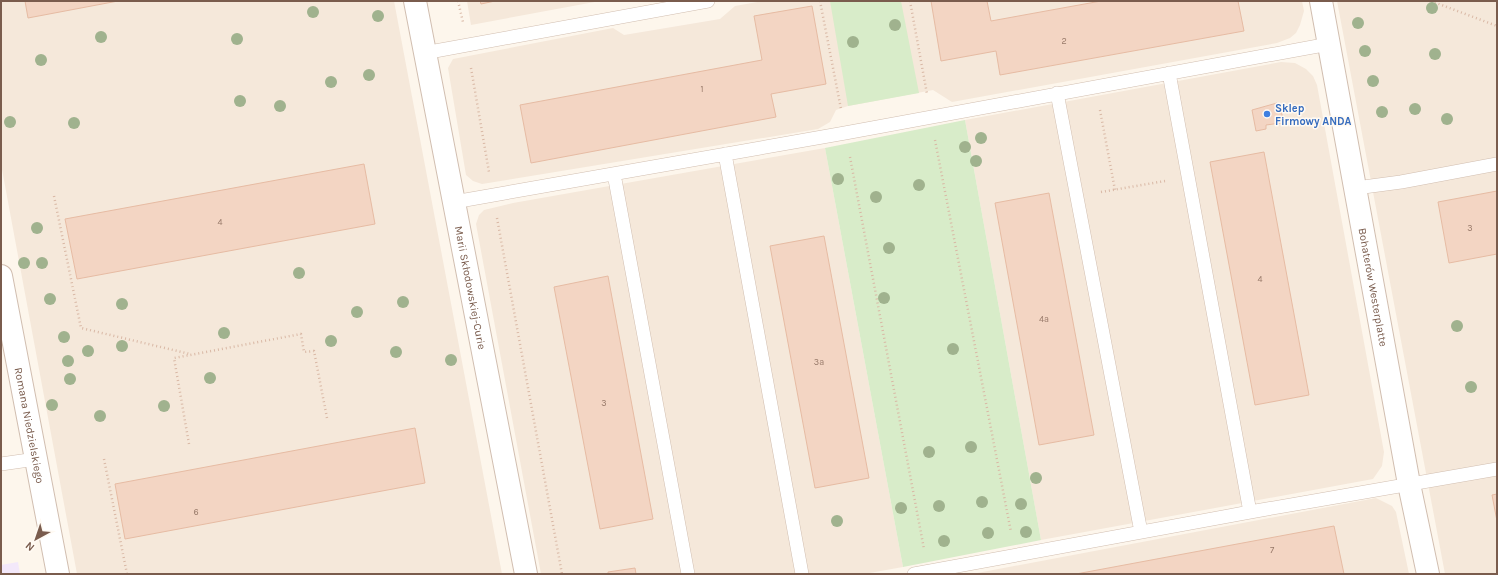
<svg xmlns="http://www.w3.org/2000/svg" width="1498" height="575" viewBox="0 0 1498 575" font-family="Karla,sans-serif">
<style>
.residential{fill:#f5e8da}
.education{fill:#f3e8fa}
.green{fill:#d8ecc9}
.building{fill:#f3d5c3;stroke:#e6bba3}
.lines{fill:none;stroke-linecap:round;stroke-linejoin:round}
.lane-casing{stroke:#d1beb0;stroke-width:14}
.street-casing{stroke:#d1beb0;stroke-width:24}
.path{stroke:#d9b8a5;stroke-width:2.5;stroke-dasharray:1 3;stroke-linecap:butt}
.lane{stroke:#fff;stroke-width:13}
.street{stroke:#fff;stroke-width:22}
.tree{fill:#a0b28e}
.shop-dot{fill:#3f7fe0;stroke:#fffaf3;stroke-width:1.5}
.labels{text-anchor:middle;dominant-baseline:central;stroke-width:3;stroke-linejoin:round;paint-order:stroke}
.number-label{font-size:9px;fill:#987a6a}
.shop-label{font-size:11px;font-weight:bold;fill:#366cbe;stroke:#fffaf3;text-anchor:start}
.street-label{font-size:11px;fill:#7a5c4d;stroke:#fffaf3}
</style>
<rect width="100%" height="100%" fill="#fdf6ec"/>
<path class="residential" d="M1 1H394L502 574H77L1 164Z
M467 1H600L471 25Z
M763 1H1302L1304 11 1300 25 1296 33 1290 38 1277 43 952 102 933 90 848 106 836 110 830 122 818 129 482 184 473 181 466 175 448 68 453 59 613 28 624 35 720 19 735 6Z
M1337 1H1497V574H1445Z
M1281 62 1295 63 1306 69 1313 76 1317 85 1384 452 1382 466 1373 479 1041 540 965 120Z
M825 148 903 567 864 574H541L476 224 479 215 484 210 513 203Z
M1376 498 1392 506 1396 512 1409 574H972Z"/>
<path class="education" d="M18 562 20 574H1V565Z"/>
<path class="green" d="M830 1H901L919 93 848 106Z
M965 120 1041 540 903 567 825 148Z"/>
<path class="building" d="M25 1H118L28 18Z
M480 1H495L481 4Z
M931 1H987L991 21 1101 1H1238L1244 31 1000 75 996 51 941 61Z
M812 6 826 84 771 94 776 117 531 163 520 105 762 60 754 16Z
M1277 103 1280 106 1283 119 1281 123 1266 125V129L1256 131 1252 110Z
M1264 152 1309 395 1255 405 1210 162Z
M364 164 375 224 77 279 65 219Z
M1497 191V254L1449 263 1438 202Z
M1049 193 1094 435 1039 445 995 203Z
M824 236 869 478 815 488 770 246Z
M608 276 653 519 600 529 554 287Z
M415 428 425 483 125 539 115 484Z
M1497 494V521L1492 495Z
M1334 526 1344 574H1076Z
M635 568 636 574H608V572Z"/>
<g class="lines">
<g class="lane-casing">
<path id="lane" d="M424 53 708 1
M1169 73 1250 512
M1057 93 1141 532
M725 154 802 574
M614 174 688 574
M1356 188 1401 182 1497 164
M454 202 845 133 1329 44
M1 464 36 459
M914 574 1250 512 1497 469"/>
</g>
<g class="street-casing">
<g id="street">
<path id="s1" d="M415 1 526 574"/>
<path id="s2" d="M1321 1 1409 484 1428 574"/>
<path id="s3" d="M1 276 58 574"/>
</g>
</g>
<path class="path" d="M458 1 463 22
M820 1 841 109
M910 1 927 94
M1431 1 1497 26
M471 68 489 172
M1100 110 1115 190
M935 140 1011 532
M850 157 924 549
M1101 192 1165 181
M54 196 81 328 190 354
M497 218 562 574
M189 444 174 358 301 334 304 352 314 351 327 418
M104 459 127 574"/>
<use href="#lane" class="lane"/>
<use href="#street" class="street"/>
</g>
<g class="tree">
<circle cx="1432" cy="8" r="6"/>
<circle cx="313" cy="12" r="6"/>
<circle cx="378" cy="16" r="6"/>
<circle cx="1358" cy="23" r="6"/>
<circle cx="895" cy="25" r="6"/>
<circle cx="101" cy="37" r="6"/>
<circle cx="237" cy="39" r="6"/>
<circle cx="853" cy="42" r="6"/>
<circle cx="1365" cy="51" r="6"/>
<circle cx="1435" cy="54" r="6"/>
<circle cx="41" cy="60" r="6"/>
<circle cx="369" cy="75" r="6"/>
<circle cx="1373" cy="81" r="6"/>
<circle cx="331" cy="82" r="6"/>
<circle cx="240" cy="101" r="6"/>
<circle cx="280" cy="106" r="6"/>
<circle cx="1415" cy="109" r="6"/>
<circle cx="1382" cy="112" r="6"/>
<circle cx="1447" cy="119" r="6"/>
<circle cx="10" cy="122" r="6"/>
<circle cx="74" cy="123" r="6"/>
<circle cx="981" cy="138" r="6"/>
<circle cx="965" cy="147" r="6"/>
<circle cx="976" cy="161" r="6"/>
<circle cx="838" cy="179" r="6"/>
<circle cx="919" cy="185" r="6"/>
<circle cx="876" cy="197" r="6"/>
<circle cx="37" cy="228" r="6"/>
<circle cx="889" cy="248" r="6"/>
<circle cx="24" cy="263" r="6"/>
<circle cx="42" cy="263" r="6"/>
<circle cx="299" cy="273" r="6"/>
<circle cx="884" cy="298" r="6"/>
<circle cx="50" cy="299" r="6"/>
<circle cx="403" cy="302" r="6"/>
<circle cx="122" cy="304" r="6"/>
<circle cx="357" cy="312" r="6"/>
<circle cx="1457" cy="326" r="6"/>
<circle cx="224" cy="333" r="6"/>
<circle cx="64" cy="337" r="6"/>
<circle cx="331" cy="341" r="6"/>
<circle cx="122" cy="346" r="6"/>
<circle cx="953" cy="349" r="6"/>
<circle cx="88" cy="351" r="6"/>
<circle cx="396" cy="352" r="6"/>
<circle cx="451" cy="360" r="6"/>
<circle cx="68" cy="361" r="6"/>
<circle cx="210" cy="378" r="6"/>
<circle cx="70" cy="379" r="6"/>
<circle cx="1471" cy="387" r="6"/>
<circle cx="52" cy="405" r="6"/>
<circle cx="164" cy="406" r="6"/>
<circle cx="100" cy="416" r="6"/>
<circle cx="971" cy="447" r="6"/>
<circle cx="929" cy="452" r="6"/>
<circle cx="1036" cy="478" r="6"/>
<circle cx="982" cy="502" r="6"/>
<circle cx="1021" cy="504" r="6"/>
<circle cx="939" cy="506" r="6"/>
<circle cx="901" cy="508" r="6"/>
<circle cx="837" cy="521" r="6"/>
<circle cx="1026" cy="532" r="6"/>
<circle cx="988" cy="533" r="6"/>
<circle cx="944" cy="541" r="6"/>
</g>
<circle class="shop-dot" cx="1267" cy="114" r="4"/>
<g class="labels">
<g class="number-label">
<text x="1064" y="41">2</text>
<text x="702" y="89">1</text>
<text x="220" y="222">4</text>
<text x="1470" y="228">3</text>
<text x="1260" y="279">4</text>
<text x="1044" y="319">4a</text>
<text x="819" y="362">3a</text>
<text x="604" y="403">3</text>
<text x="196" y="512">6</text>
<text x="1272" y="550">7</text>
</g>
<g class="shop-label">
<text x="1275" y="108">Sklep<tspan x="1275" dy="13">Firmowy ANDA</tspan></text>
</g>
<g class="street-label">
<text stroke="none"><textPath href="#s1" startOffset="292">Marii Skłodowskiej-Curie</textPath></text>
<text stroke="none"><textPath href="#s2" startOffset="291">Bohaterów Westerplatte</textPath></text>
<text stroke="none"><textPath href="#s3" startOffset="152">Romana Niedzielskiego</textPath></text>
</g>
</g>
<rect width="1498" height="575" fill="none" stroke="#7a5c4d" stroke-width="4"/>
<g transform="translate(36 539) rotate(220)" stroke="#fffaf3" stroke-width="3" paint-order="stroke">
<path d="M0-3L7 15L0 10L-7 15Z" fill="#7a5c4d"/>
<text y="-6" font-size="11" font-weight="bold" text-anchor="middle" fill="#7a5c4d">N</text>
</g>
</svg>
